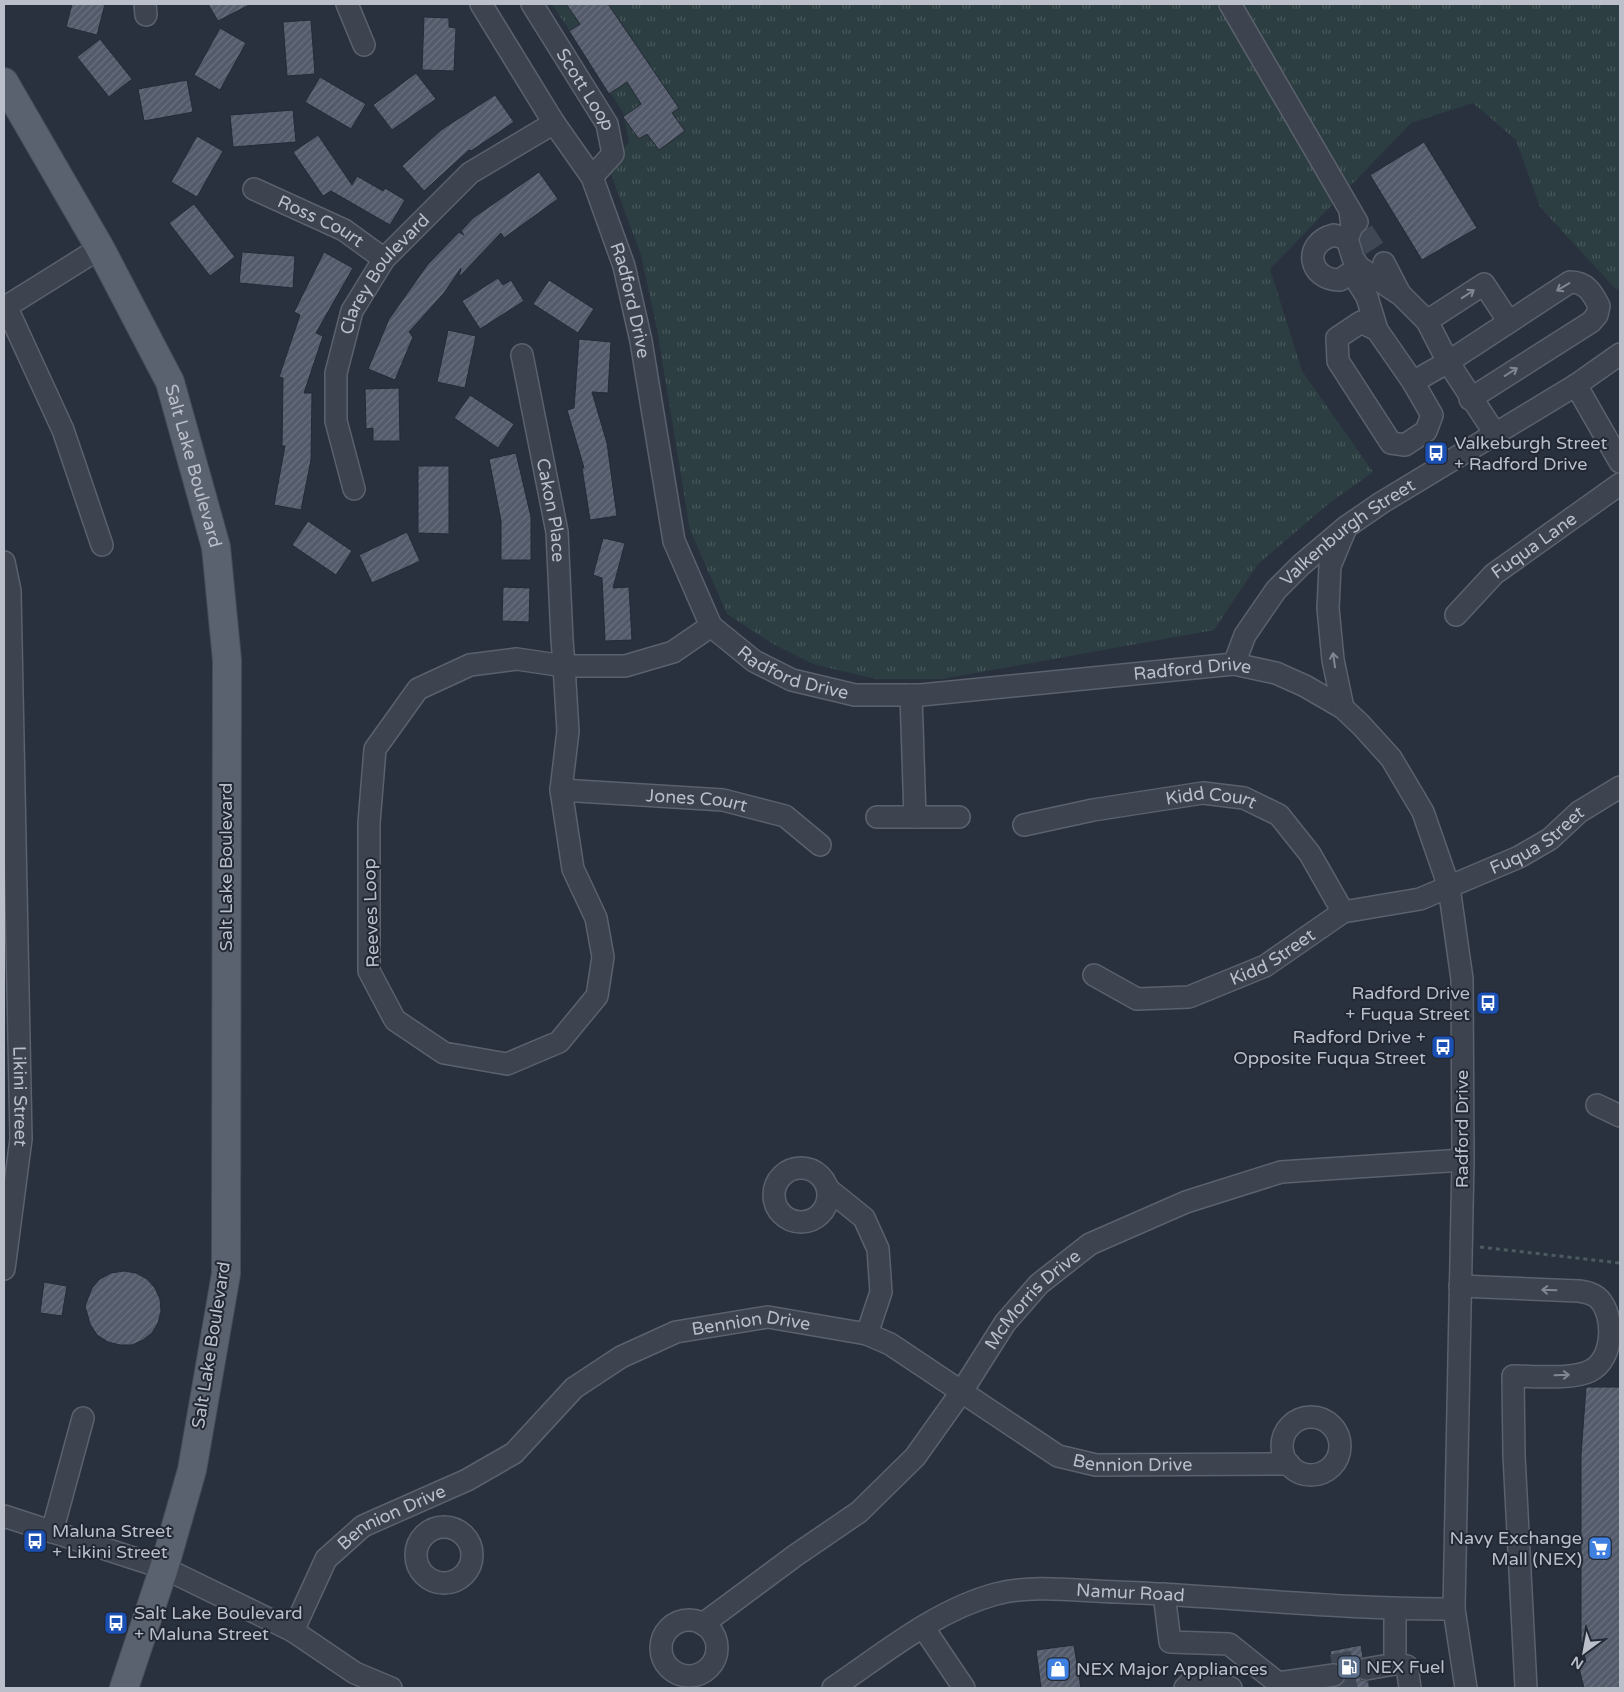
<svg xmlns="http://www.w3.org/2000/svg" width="1624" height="1692" viewBox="0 0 1624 1692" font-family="'Varela Round',sans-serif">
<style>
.grass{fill:url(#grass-tufts)}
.building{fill:url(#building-hatch);stroke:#242a36}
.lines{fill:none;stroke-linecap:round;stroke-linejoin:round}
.minor-tunnel{stroke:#3f4654;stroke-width:21;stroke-dasharray:21 11;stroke-linecap:butt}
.minor-casing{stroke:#5b616d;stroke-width:24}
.major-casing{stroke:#474c58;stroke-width:30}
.path{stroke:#4b5b5f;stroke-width:3;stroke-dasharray:4 4;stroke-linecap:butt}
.minor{stroke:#3d434f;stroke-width:21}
.major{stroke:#5b626f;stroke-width:28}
.oneway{stroke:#828793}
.labels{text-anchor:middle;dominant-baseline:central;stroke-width:4;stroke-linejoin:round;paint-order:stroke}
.street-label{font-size:18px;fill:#babfca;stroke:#222834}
.poi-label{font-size:18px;fill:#babfca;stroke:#222834;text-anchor:start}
</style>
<defs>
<pattern id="grass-tufts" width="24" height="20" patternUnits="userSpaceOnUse" patternTransform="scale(1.25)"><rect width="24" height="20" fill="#2c3e41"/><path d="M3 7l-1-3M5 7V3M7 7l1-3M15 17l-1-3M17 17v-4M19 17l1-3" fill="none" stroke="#48585b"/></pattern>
<pattern id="building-hatch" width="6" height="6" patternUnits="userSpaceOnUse" patternTransform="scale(1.25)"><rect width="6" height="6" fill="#535a6a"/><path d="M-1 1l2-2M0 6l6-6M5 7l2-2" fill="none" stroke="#6a707e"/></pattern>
</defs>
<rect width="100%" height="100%" fill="#29313f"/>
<path class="grass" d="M552 4H1620V291L1613 286 1540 207 1516 140 1473 103 1411 123 1270 269 1302 371 1373 472 1328 504 1257 565 1214 630 942 679H876L813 664 775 645 727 614 690 530 657 329 641 255 608 166 629 142 623 112Z"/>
<path class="building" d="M72 4H105L97 35 66 27Z
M208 4H251L218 21Z
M566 4H608L679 108 672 113 685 131 659 150 647 134 639 139 623 117 641 104 627 82 609 94 569 31 580 24Z
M424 17 449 18V27L456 28 454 71 422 70Z
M311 20 315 74 287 76 283 22Z
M220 28 246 43 220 90 194 75Z
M100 39 132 79 109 97 77 57Z
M416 73 436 99 392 130 373 105Z
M320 77 366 104 351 129 305 102Z
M187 80 193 112 144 121 138 89Z
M495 95 514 122 471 151 469 150 424 191 402 166 441 130Z
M293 110 296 142 233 147 230 115Z
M318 135 352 185 357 176 383 191 385 188 405 200 390 225 331 191 323 196 293 152Z
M197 136 223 151 197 197 171 182Z
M1424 142 1477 228 1422 260 1370 175Z
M539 172 558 199 504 238 501 233 459 277 461 268 444 293 409 332 413 337 395 380 368 369 389 319 428 264 459 232 464 235 461 231 473 218Z
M194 204 235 257 210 276 169 223Z
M242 252 295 256 293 288 239 283Z
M324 252 353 268 316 333 323 336 304 393H312L311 460 301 510 274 505 285 446H282L283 378 279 377 300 315 294 312Z
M498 278 503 285 511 280 524 301 480 329 462 301Z
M549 280 594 309 578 333 533 304Z
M448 330 476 336 465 388 437 382Z
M579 339 611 342 608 393 592 392 607 443 617 516 590 520 582 468H584L567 410 574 408Z
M399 388 400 441H373V428L366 429 365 389Z
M470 395 514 424 498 448 454 418Z
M516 453 531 517V560H501V521L489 459Z
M418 466H449V534L418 533Z
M308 521 352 551 336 575 292 545Z
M407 532 420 561 372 583 359 555Z
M603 538 625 543 613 588 629 587 632 640 605 641 602 578 593 575Z
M503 587 530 588 529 622 502 621Z
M124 1271 136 1273 147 1279 155 1288 160 1299 161 1311 158 1323 152 1333 143 1340 132 1345H120L108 1342 97 1335 90 1324 85 1306 92 1288 100 1279 111 1273Z
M44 1282 67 1286 62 1316 40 1313Z
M1586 1387H1620V1688H1584L1578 1664 1586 1662 1581 1641V1455Z
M1074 1645 1081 1688H1041L1036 1650Z
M1361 1645 1363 1657 1354 1664V1672L1361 1680 1368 1681 1370 1688H1336L1345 1680 1346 1673 1339 1664 1332 1663 1330 1651Z"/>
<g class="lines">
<path class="minor-tunnel" d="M1363 231 1384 263
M1332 1665 1363 1659
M1336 1687 1368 1680"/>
<g class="minor-casing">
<g id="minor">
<path d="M145 4 146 15"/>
<path d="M347 4 364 45"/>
<path id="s1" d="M481 4 554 123 592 177 624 266 641 341 674 541 711 626 754 661 792 680 855 695H921L1234 664 1276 673 1305 686 1343 708 1361 725 1391 758 1423 812 1449 887 1462 979 1463 1160 1454 1609 1466 1688"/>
<path id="s2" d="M532 4 607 124 613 154 592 177"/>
<path d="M1230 4 1357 222"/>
<path id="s3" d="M254 189 344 230 384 259"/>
<path d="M1350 211 1352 227 1347 239 1353 258 1359 267 1401 295 1427 321 1448 362 1496 435"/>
<path d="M1347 239 1334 235C1302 243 1308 280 1340 280L1359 267"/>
<path d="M1384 263 1399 292"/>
<path d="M1352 273 1367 297 1377 330"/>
<path d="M6 306 63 430 102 545"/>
<path d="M4 308 100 248"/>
<path d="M1427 321 1484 284 1509 322"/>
<path d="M1361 322 1377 330 1413 382 1432 415 1426 431 1405 445 1391 443 1338 361 1337 338Z"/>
<path id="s4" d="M522 355 557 532 562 639 564 666 568 731 561 790 573 869 596 918 603 957 597 996 559 1042 507 1064 444 1053 395 1020 369 971V823L375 749 418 689 470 665 517 659 564 666H625L673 652 711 626"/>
<path d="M1413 382 1448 362 1570 282C1586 282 1592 292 1599 306L1597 315 1591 322 1470 399"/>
<path d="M1576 385 1620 462"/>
<path id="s5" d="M354 489 336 421V373L352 311 384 259 470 173 554 123"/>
<path id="s6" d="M4 562 10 591 21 1139 4 1269"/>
<path id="s7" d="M1456 615 1494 574 1620 484"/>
<path id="s8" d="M1234 664 1245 635 1276 590 1301 565 1346 527 1381 503 1576 385 1620 354"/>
<path d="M911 695 915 817H959"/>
<path d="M1343 708 1333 660 1328 608 1330 566 1345 530"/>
<path id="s9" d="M561 790 723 800 785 816 820 845"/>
<path d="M877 817H915"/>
<path id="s10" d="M1024 825 1093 810 1203 793 1244 798 1279 815 1310 854 1343 912"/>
<path id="s11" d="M1094 975 1137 999 1189 997 1265 966 1343 912 1420 899 1519 857 1550 839 1579 812 1620 787"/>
<path d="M1597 1105 1620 1116"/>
<circle cx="801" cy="1195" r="27"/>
<path d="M828 1189 864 1218 878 1249 881 1292 867 1334"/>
<path d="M1460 1286 1578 1291C1586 1292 1593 1293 1599 1299 1615 1316 1614 1359 1590 1371 1572 1380 1534 1376 1513 1376L1514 1455 1526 1688"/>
<circle cx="1311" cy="1446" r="29"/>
<path d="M4 1516 164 1568 293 1631 355 1673 391 1688"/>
<circle cx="444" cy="1555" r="28"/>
<path d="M52 1532 83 1418"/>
<path d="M1164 1594 1170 1642 1229 1644 1278 1683 1334 1675"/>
<circle cx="689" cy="1648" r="28"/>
<path id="s12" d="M703 1624 796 1555 859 1512 915 1457 962 1391 1005 1323 1039 1284 1090 1244 1186 1202 1281 1172 1463 1160"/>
<path d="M923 1627 964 1688"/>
<path id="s13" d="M293 1631 326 1559 363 1526 467 1480 514 1453 574 1388 621 1357 676 1332 768 1317 867 1334 890 1344 1058 1456 1096 1465 1289 1464"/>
<path d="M1395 1664 1407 1666 1410 1688"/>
<path d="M1366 1669 1395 1664V1610"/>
<path id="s14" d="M833 1688C883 1654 936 1610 996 1594 1034 1584 1078 1591 1117 1592 1230 1596 1342 1610 1454 1609"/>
<path d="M1185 1688 1189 1684 1207 1678 1231 1688"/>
</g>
</g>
<g class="major-casing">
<g id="major">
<path id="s15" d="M4 82 100 248 170 382 216 547 227 660 226 1274 192 1470 164 1568 124 1688"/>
</g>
</g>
<path class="path" d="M1480 1247 1620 1263"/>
<use href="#minor" class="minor"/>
<use href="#major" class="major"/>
</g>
<defs><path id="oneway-shaft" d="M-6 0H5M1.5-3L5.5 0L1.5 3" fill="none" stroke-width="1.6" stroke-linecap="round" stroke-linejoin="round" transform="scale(1.25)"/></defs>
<g class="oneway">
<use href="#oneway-shaft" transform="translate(1563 287) rotate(149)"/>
<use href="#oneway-shaft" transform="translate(1468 294) rotate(-33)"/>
<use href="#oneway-shaft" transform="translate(1511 372) rotate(-32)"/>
<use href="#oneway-shaft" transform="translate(1334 660) rotate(-98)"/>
<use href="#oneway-shaft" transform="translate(1549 1290) rotate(-178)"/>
<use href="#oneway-shaft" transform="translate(1562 1375) rotate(-2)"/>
</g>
<defs>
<g id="bus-square" transform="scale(1.25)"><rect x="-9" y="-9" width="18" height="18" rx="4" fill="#1a4fb4" stroke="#222834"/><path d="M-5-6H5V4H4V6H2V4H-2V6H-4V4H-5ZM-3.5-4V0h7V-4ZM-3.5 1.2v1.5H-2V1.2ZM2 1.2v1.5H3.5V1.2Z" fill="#fff"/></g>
<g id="supermarket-square" transform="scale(1.25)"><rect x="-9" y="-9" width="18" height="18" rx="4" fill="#3f7fe0" stroke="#222834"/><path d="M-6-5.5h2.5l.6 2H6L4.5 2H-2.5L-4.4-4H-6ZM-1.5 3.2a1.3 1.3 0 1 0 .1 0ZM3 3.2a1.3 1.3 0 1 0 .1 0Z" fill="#fff"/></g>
<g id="fuel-square" transform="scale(1.25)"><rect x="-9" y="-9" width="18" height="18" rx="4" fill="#5c6f8a" stroke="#222834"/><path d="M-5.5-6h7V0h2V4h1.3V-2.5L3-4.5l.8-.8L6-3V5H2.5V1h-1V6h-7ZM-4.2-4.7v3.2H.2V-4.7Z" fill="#fff"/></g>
<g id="shop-square" transform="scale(1.25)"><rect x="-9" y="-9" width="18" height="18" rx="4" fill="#3f7fe0" stroke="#222834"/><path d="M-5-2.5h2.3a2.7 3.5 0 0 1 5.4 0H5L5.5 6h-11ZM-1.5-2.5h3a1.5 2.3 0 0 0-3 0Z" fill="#fff"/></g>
</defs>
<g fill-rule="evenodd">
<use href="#bus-square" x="1436" y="453"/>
<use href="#bus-square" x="1488" y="1003"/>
<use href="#bus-square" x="1443" y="1047"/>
<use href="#bus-square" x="35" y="1541"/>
<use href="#supermarket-square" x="1600" y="1548"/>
<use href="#bus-square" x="116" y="1623"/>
<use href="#fuel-square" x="1349" y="1667"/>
<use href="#shop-square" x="1058" y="1669"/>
</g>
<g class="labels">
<g class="street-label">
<text stroke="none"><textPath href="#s2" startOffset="101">Scott Loop</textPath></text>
<text stroke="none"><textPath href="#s3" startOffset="74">Ross Court</textPath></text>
<text stroke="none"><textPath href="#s5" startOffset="231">Clarey Boulevard</textPath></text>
<text stroke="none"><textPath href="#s1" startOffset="335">Radford Drive</textPath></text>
<text stroke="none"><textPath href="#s15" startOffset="430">Salt Lake Boulevard</textPath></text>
<text stroke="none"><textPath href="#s4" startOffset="158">Cakon Place</textPath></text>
<text stroke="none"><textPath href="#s8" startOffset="178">Valkenburgh Street</textPath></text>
<text stroke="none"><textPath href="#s7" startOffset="105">Fuqua Lane</textPath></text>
<text stroke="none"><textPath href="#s1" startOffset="769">Radford Drive</textPath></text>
<text stroke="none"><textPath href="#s1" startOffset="1174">Radford Drive</textPath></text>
<text stroke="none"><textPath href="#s9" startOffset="136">Jones Court</textPath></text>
<text stroke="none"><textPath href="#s10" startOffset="190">Kidd Court</textPath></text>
<text stroke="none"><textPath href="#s11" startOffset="488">Fuqua Street</textPath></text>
<text transform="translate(226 867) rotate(-90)">Salt Lake Boulevard</text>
<text transform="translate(371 913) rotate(-92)">Reeves Loop</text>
<text stroke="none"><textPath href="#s11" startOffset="194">Kidd Street</textPath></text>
<text stroke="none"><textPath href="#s6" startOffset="535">Likini Street</textPath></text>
<text transform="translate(1462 1129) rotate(-90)">Radford Drive</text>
<text stroke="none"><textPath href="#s12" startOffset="468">McMorris Drive</textPath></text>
<text stroke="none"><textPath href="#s13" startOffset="578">Bennion Drive</textPath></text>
<text transform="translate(211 1345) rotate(-81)">Salt Lake Boulevard</text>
<text stroke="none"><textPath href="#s13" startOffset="998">Bennion Drive</textPath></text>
<text stroke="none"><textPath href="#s13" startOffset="158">Bennion Drive</textPath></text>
<text stroke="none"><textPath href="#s14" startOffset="324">Namur Road</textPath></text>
</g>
<g class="poi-label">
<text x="1454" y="443">Valkeburgh Street<tspan x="1454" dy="21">+ Radford Drive</tspan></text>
<text x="1470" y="993" text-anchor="end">Radford Drive<tspan x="1470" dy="21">+ Fuqua Street</tspan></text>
<text x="1426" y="1037" text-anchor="end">Radford Drive +<tspan x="1426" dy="21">Opposite Fuqua Street</tspan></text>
<text x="52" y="1531">Maluna Street<tspan x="52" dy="21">+ Likini Street</tspan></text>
<text x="1582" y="1538" text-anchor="end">Navy Exchange<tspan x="1582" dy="21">Mall (NEX)</tspan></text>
<text x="134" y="1613">Salt Lake Boulevard<tspan x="134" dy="21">+ Maluna Street</tspan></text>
<text x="1366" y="1667">NEX Fuel</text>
<text x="1076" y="1669">NEX Major Appliances</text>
</g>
</g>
<rect width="1624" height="1692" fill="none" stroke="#babfca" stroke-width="10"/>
<g transform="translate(1584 1652) rotate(212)" stroke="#222834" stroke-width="4" paint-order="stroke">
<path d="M0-4L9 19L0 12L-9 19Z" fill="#babfca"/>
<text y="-8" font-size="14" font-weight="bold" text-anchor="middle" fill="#babfca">N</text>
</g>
</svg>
